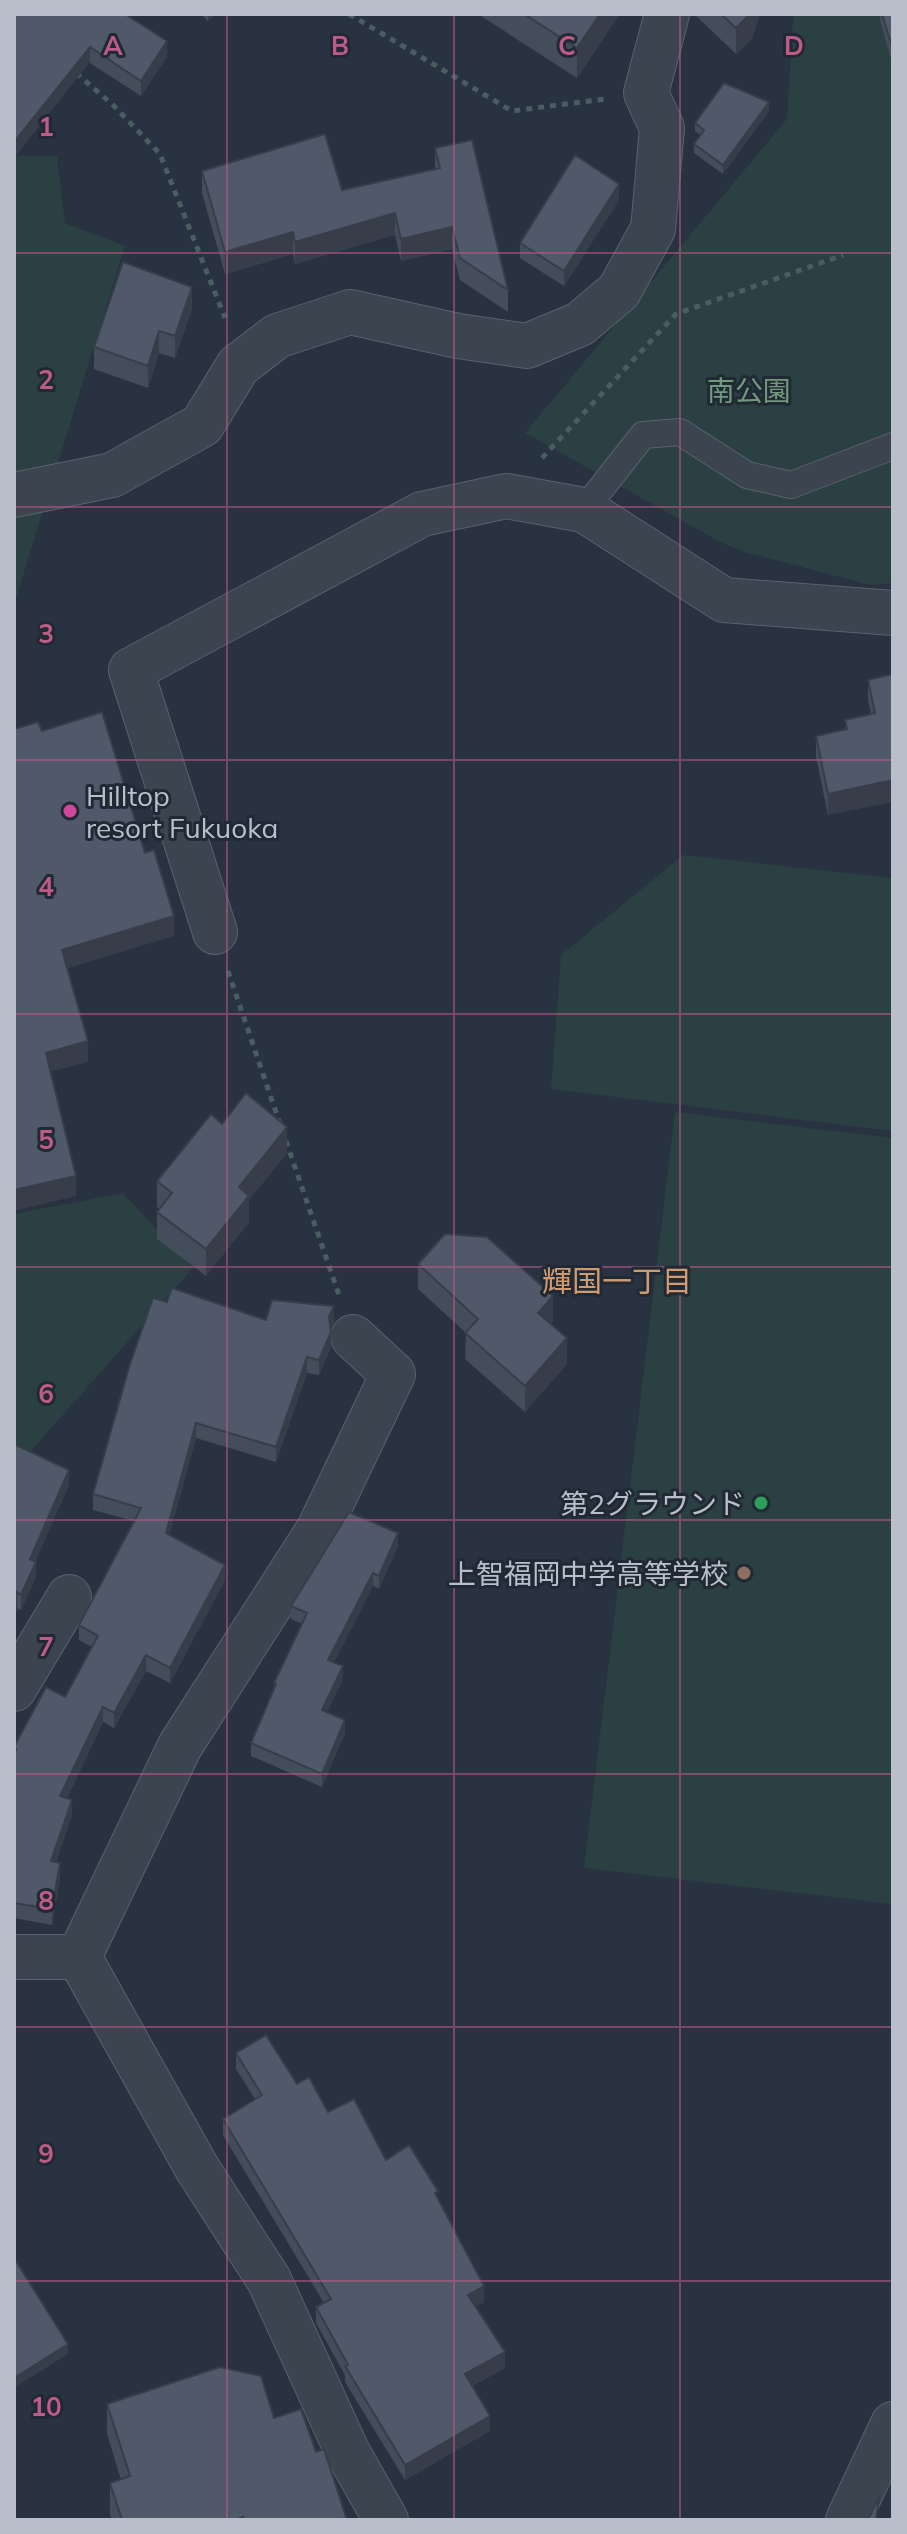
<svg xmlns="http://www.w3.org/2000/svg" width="907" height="2534" viewBox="0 0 907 2534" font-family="Mulish,'Noto Sans JP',sans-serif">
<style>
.green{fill:#2b4042}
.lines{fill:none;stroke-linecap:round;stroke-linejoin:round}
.service-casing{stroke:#5a626d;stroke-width:28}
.minor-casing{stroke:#5a626d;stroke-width:46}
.path{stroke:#4a5d60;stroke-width:5;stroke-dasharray:6 6;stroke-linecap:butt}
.service{stroke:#3c4450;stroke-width:26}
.minor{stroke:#3c4450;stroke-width:44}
.wall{fill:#444d5a}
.shaded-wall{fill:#373e4a}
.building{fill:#4f5969;stroke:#373e4a;stroke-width:2}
.grid{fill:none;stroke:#be5b87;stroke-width:2;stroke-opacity:0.55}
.hotel-dot{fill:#d1479c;stroke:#212935;stroke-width:3}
.leisure-dot{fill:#2e9e5b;stroke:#212935;stroke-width:3}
.education-dot{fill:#8d6e63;stroke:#212935;stroke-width:3}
.labels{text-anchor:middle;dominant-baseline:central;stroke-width:6;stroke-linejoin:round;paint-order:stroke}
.park-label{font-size:28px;fill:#72997c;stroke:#212935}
.poi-label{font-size:28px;fill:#b9bfca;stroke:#212935;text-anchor:end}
.neighbourhood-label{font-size:30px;fill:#cf9b70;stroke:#212935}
.grid-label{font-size:26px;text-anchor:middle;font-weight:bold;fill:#be5b87;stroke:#212935;stroke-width:6;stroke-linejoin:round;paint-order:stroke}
</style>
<rect width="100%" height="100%" fill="#283240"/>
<path class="green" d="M797 14H893V583L870 585 745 552 724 544 525 433 787 119 793 18Z
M14 156H57L65 223 125 246 17 595 14 596Z
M683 855 893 878V1131L551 1089 561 955Z
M675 1112 893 1138V1904L584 1868Z
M123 1193 193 1268 14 1470V1214Z"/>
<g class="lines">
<g class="service-casing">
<path id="service" d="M584 510 643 435 680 432 747 475 791 485 893 446"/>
</g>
<g class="minor-casing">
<path id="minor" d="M14 495 112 475 202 425 238 366 277 336 350 312 458 336 527 346 580 324 619 291 653 229 662 128 646 93 667 14
M215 932 131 670 422 514 506 496 584 510 724 600 893 613
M14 1689 69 1597
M14 1957H79L197 2168 269 2280 347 2451 386 2520
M79 1957 180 1746 319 1529 393 1374 353 1337
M848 2520 893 2424"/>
</g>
<path class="path" d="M349 14 512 111 605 99
M76 73 113 105 160 154 225 318
M542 458 676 314 843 255
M228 971 280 1124
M286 1141 339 1295"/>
<use href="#service" class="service"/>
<use href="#minor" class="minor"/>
</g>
<path class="wall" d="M14 14 167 56 141 96Z
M201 14H216L208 21Z
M478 14H618V16L577 78Z
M694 14H760L752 38 736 54Z
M880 14H893V66L880 20Z
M769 111 723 174 694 153V144L701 135 695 131V123Z
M435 148 508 290V312L460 280 452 249 401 261 395 235 295 264 293 254 225 274 202 193V171L342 190 435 169Z
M619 200 564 286 520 258V243Z
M192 309 175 358 159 353 148 388 94 369V347Z
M893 674 828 815 816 757V736L845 729V720L871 714 868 701V680Z
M222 1124 287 1153 249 1200V1222L206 1276 157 1239V1212L159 1209 157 1207V1181Z
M418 1264 553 1321 551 1324 567 1364 525 1412 465 1359 466 1333 418 1289Z
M167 1302 266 1320 334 1322 330 1329 331 1347 319 1375 307 1373 276 1462 196 1438 169 1535 225 1580 170 1683 146 1671 114 1728 103 1722 67 1798 72 1815 56 1862 60 1878 52 1925 14 1918V1747L65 1697 92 1647 79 1640V1625L134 1521 93 1510V1494Z
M14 1444 69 1485 35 1561 36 1577 21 1610 17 1608 14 1618Z
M398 1546 379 1589 373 1586 334 1662 343 1679 327 1712 345 1733 322 1787 251 1756V1743L274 1689V1683L302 1624 291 1619V1606Z
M236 2053 297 2084 328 2112 386 2160 438 2199 484 2302 476 2306 505 2368 472 2386 490 2431 405 2480 345 2382V2375L316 2323V2307L324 2303 223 2135V2119L255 2099 236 2069Z
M107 2404 274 2418 316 2452 347 2520H112L110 2514V2483L121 2480 107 2434Z"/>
<path class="shaded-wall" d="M208 14H216L208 21Z
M600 14H618V16L577 78V48Z
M750 14H760L752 38 736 54V28Z
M167 41V56L141 96V81Z
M90 47V62L14 158V142Z
M769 102V111L723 174V165Z
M619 184V200L564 286V271Z
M395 213V235L295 264V242Z
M452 227V249L401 261V239Z
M293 232V254L225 274V252Z
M192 287V309L175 358V336Z
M159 331V353L148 388V366Z
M893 780V802L828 815V794Z
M174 916V936L62 970V950Z
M88 1041V1062L46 1073V1053Z
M287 1127V1153L249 1200V1222L206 1276V1249L239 1187Z
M76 1176V1196L14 1211V1190Z
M553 1296V1321L538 1338V1313Z
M334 1306V1322L329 1332V1317Z
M331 1332V1347L319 1375V1360Z
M567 1338V1364L525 1412V1386Z
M307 1357V1373L276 1462V1447Z
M196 1423V1438L166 1548V1533Z
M69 1470V1485L30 1574V1559Z
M398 1533V1546L379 1589V1576Z
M36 1562V1577L21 1610V1595Z
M225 1565V1580L170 1683V1668Z
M373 1573V1586L328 1673V1660Z
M17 1592V1608L14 1618V1603Z
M146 1655V1671L114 1728V1713Z
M343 1666V1679L322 1723V1710Z
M103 1707V1722L60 1811V1796Z
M345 1720V1733L322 1787V1774Z
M72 1800V1815L51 1876V1861Z
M60 1863V1878L52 1925V1909Z
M484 2286V2302L468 2310V2295Z
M68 2344V2354L14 2388V2378Z
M505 2352V2368L465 2389V2374Z
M490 2416V2431L405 2480V2465Z"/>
<path class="building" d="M14 14H125L167 41 141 81 90 47 14 142Z
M524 14H600L577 48Z
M721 14H750L736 28Z
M882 14H893V50Z
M724 83 769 102 723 165 694 144 704 130 695 123Z
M325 134 342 190 440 168 435 148 472 140 508 290 460 258 452 227 401 239 395 213 295 242 293 232 225 252 202 171Z
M575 155 619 184 564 271 520 243Z
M123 262 192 287 175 336 159 331 148 366 94 347Z
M893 674V780L828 794 816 736 847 729 845 720 875 713 868 680Z
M102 712 145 853 154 850 174 916 62 950 88 1041 46 1053 76 1176 14 1190V729L38 722 42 731Z
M246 1093 287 1127 239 1187 249 1196 206 1249 157 1212 172 1193 157 1181 211 1114 222 1124Z
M445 1234 487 1237 553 1296 538 1313 567 1338 525 1386 465 1333 478 1319 418 1264Z
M172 1288 266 1320 272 1300 334 1306 329 1317 331 1332 319 1360 307 1357 276 1447 196 1423 166 1533 225 1565 170 1668 146 1655 114 1713 103 1707 60 1796 72 1800 51 1861 60 1863 52 1909 14 1903V1756L16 1749 14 1747 46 1687 65 1697 98 1636 79 1625 141 1508 93 1494 130 1364 153 1298 167 1302Z
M14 1444 69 1470 30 1559 36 1562 21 1595 17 1592 14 1603Z
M349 1512 398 1533 379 1576 373 1573 328 1660 343 1666 322 1710 345 1720 322 1774 251 1743 276 1684 274 1683 307 1613 291 1606Z
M266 2035 297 2084 309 2077 328 2112 354 2099 386 2160 409 2145 438 2191 435 2193 484 2286 468 2295 505 2352 465 2374 490 2416 405 2465 345 2366 348 2365 316 2307 331 2299 223 2119 262 2095 236 2053Z
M14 2258 68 2344 14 2378Z
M220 2367 261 2376 274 2418 301 2409 316 2452 324 2449 347 2520H244L243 2517 235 2520H122L110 2483 130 2476 107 2404Z
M879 2497 876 2520H866L870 2516Z"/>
<path class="grid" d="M227 14V2520M454 14V2520M680 14V2520M14 253H893M14 507H893M14 760H893M14 1014H893M14 1267H893M14 1520H893M14 1774H893M14 2027H893M14 2281H893"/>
<circle class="hotel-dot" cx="70" cy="811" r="8"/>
<circle class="leisure-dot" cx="761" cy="1503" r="8"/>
<circle class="education-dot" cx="744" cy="1573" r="8"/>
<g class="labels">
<g class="park-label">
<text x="749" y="390">南公園</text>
</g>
<g class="poi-label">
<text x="86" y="795" text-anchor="start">Hilltop<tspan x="86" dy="32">resort Fukuoka</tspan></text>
<text x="745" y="1503">第2グラウンド</text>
<text x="728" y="1573">上智福岡中学高等学校</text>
</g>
<g class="neighbourhood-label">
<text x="617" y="1281">輝国一丁目</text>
</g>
</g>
<g class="grid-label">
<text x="113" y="55">A</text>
<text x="340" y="55">B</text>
<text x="567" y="55">C</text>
<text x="794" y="55">D</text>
<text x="46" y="136">1</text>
<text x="46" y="389">2</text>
<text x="46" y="643">3</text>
<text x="46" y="896">4</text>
<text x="46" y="1149">5</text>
<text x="46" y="1403">6</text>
<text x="46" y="1656">7</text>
<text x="46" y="1910">8</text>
<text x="46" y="2163">9</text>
<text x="46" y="2416">10</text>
</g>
<rect width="907" height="2534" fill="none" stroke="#b9bfca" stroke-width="32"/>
</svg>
